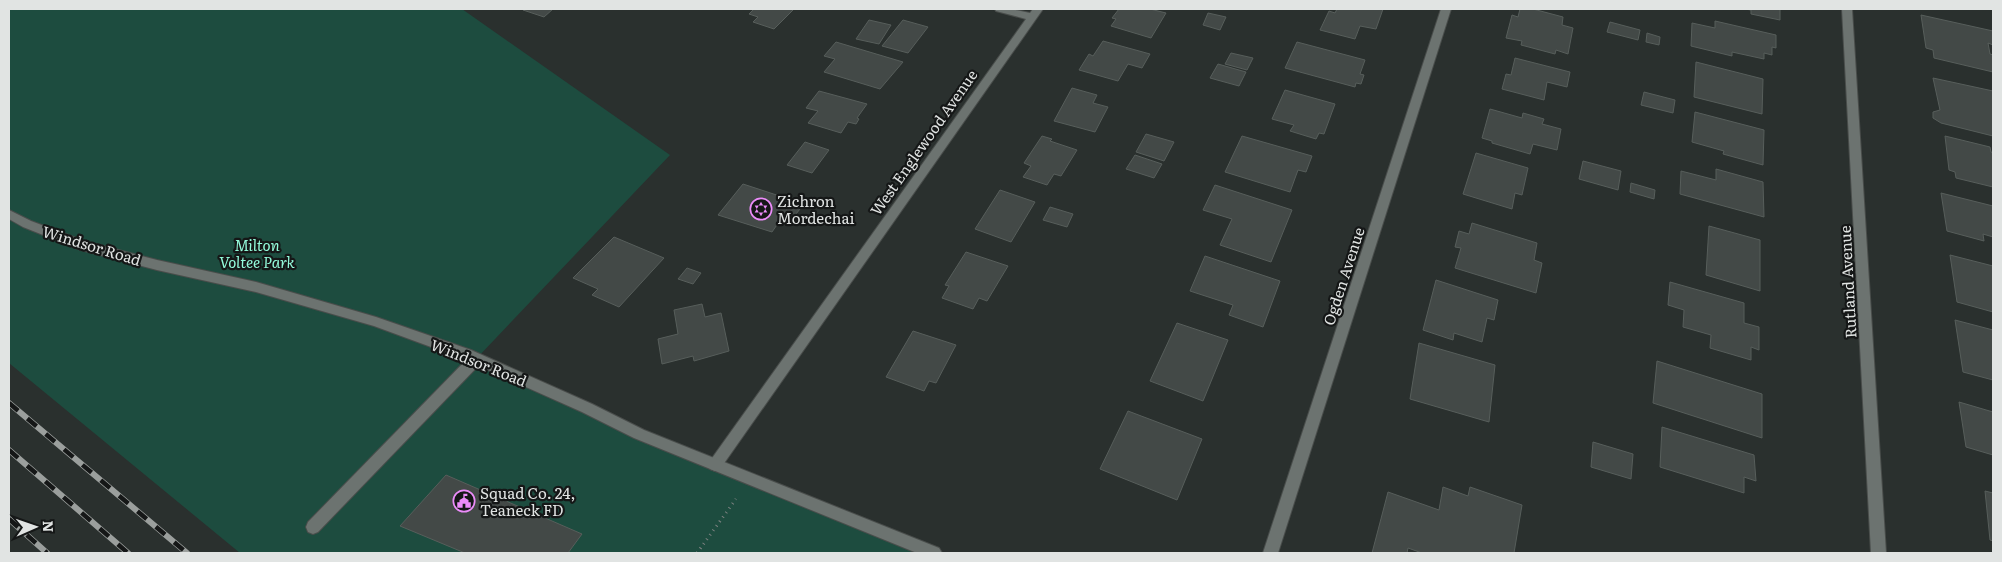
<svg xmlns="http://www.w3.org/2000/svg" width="2002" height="562" viewBox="0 0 2002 562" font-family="Literata,serif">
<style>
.green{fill:#1d4c3f}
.building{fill:#434947;stroke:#575e5b}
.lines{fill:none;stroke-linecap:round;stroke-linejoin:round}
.service-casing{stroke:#494d4b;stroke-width:2}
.minor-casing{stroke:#494d4b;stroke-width:2}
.tertiary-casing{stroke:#494d4b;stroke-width:2}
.path{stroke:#7d8281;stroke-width:3;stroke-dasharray:1 4.5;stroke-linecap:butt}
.service{fill:#6c7370;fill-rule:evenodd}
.minor{fill:#6c7370;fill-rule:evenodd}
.tertiary{fill:#6c7370;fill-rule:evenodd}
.rail-casing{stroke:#9b9f9d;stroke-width:6}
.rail{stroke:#151717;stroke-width:4.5;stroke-dasharray:12;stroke-linecap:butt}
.labels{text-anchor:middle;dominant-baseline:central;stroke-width:4.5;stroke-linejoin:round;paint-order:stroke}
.street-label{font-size:15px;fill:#e1e4e3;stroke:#151717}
.poi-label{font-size:15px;fill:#e1e4e3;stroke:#151717;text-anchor:start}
.park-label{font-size:15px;font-style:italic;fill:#93fbdb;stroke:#151717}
</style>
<rect width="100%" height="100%" fill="#2a302e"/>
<path class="green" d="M9 9H462L670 155 476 359 639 434 934 553H240L9 363Z"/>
<path class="building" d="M525 9H553L544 17 523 10Z
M754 9H794L774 29 753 22 758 17 749 14Z
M1119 9H1150L1166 13 1151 38 1111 26 1116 19 1112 18Z
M1337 9H1383L1376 29 1360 26 1355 39 1320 30 1329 11 1335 13Z
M1520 9H1533L1563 17 1562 25 1573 28 1568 54 1556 50 1555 54 1521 45 1522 41 1506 38 1512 15 1518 17Z
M1745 9H1780V20L1751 14V10Z
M1208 13 1226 17 1220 30 1203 25Z
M1921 15 1993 31V45L1988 43 1990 54 1993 55V72L1934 58 1933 50 1926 48Z
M869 20 891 25 879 44 856 39Z
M903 20 928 27 908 53 882 46Z
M1715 21 1776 35V48L1772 47V55L1764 53V59L1732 52V56L1691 46 1692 23 1715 28Z
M1610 22 1640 30 1638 40 1607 32Z
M1647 33 1660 37 1659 45 1646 42Z
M1103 41 1150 54 1142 68 1128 64 1118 81 1079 70 1089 54 1093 56Z
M836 42 903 62 880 89 824 72 835 59 824 56Z
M1297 42 1365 60 1360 74 1364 75 1361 84 1356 83 1355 87 1285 68Z
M1231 53 1253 58 1247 70 1225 64Z
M1515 58 1570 72 1567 87 1547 82 1544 100 1502 89 1506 74 1511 75Z
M1696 62 1763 79 1762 114 1694 97Z
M1218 64 1246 72 1239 86 1210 78Z
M1933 78 1993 91V136L1941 123 1933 118V112L1940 110Z
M1072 88 1097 95 1093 103 1108 107 1095 132 1054 121Z
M1285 90 1335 104 1324 134 1319 133 1316 139 1290 131 1294 125 1272 119Z
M819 91 867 104 857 118 859 119 856 124 848 122 841 133 808 123 818 111 806 108Z
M1644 92 1675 100 1673 113 1641 105Z
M1490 109 1522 118 1523 113 1544 119 1542 124 1561 129 1557 150 1533 144 1530 154 1492 143V141L1482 138Z
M1695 112 1764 130 1763 165 1723 154 1724 151 1692 142Z
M1146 134 1174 142 1164 161 1136 152Z
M1042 136 1052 139 1050 141 1077 150 1061 176 1054 174 1047 185 1023 177 1031 166 1024 163Z
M1242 136 1312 156 1306 172 1298 170 1290 192 1225 172Z
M1945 136 1990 147 1991 152 1993 153V187L1956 178 1955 172 1949 170Z
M805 142 829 150 812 173 787 165Z
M1476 153 1528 168 1522 195 1515 193 1512 209 1463 194Z
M1135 155 1162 164 1154 178 1126 169Z
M1583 161 1621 171 1618 190 1579 179Z
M1716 169 1763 182 1764 217 1680 194 1681 171 1716 180Z
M1631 183 1655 190 1654 199 1630 192Z
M743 184 804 204 792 219 783 216 772 232 718 215Z
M1215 185 1292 210 1271 262 1220 245 1232 219 1203 210Z
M1000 190 1035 202 1011 242 975 229Z
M1941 193 1993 206V237L1983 234 1984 241 1947 231Z
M1050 207 1073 214 1067 227 1043 220Z
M1472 223 1537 243 1534 260 1542 263 1536 293 1455 268 1461 248 1455 247 1459 231 1469 234Z
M1709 226 1760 240V291L1706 275Z
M614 237 664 258 619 307 592 295 598 289 573 278Z
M966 252 1008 266 987 301 979 298 973 309 942 298 949 286 945 285Z
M1950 255 1993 266V312L1957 302Z
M1205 256 1280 281 1263 327 1229 315 1233 305 1190 291Z
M687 268 701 273 693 284 678 279Z
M1436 280 1498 300 1494 320 1487 318 1482 342 1454 333 1453 340 1423 330Z
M1670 282 1744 303V323L1759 327V350L1751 347V360L1710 348 1711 335 1683 327 1684 310 1668 305Z
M702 304 705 317 721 313 729 351 694 361 693 356 662 364 658 339 678 334 674 310Z
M1955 320 1993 330V380L1963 372Z
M1177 323 1228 340 1203 401 1150 381Z
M913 331 956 345 936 383 929 381 924 391 886 377Z
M1419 343 1495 365 1489 422 1410 399Z
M1657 361 1762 394V438L1653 403Z
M1959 402 1993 412V455L1966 447Z
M1128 411 1202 439 1177 500 1100 469Z
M1662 427 1754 455 1756 481 1744 477V493L1660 467Z
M1593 442 1633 454 1631 479 1591 467Z
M446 475 582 534 568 553H465L400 526Z
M1443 487 1468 496 1470 487 1522 505 1514 553H1422L1408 548 1407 553H1372L1388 492 1439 510Z
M1985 491 1993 493V541L1990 540Z"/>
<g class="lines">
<g class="service-casing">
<path id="service" d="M476 354 481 355 483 359 481 363 318 532 313 534 308 532 306 527 308 522 471 355Z"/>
</g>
<g class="minor-casing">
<path id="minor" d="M995 9H1011L1030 13 1033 9H1043L720 469 715 471 710 469 708 465 710 461 1026 19 996 11Z
M1441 9H1451L1278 553H1263Z
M1842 9H1852L1886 553H1871Z"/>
</g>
<g class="tertiary-casing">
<path id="tertiary" d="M9 210 31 221 84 241 157 260 256 282 376 317 471 350 592 404 644 430 939 548 942 553H917L634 438 582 412 461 358 374 326 256 292 157 270 81 250 23 227 9 219Z"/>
</g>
<path class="path" d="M697 553 736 499"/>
<use href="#service" class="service"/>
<use href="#minor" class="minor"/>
<use href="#tertiary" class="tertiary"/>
<g class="rail-casing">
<path id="rail" d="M9 403 187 553
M9 450 128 553
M9 519 47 553"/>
</g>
<use href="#rail" class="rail"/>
</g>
<defs>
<g id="synagogue-ring" transform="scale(1.125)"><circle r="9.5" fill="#151717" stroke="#ec8cfa" stroke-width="1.5"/><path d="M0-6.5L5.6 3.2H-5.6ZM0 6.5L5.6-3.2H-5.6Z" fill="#ec8cfa"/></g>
<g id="civic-ring" transform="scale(1.125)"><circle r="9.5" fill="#151717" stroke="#ec8cfa" stroke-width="1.5"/><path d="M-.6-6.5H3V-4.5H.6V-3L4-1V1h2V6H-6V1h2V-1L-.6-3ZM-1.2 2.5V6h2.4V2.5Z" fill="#ec8cfa"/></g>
</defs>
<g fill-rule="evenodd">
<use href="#synagogue-ring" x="761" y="209"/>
<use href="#civic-ring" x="464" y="501"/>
</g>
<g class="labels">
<g class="street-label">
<text transform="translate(923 142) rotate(-55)">West Englewood Avenue</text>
<text transform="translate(92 245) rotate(17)">Windsor Road</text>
<text transform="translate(1343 276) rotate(-72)">Ogden Avenue</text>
<text transform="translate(1847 282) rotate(-93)">Rutland Avenue</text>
<text transform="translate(479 362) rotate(22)">Windsor Road</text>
</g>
<g class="poi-label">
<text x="777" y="200">Zichron<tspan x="777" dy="17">Mordechai</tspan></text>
<text x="480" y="492">Squad Co. 24,<tspan x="480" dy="17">Teaneck FD</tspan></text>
</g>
<g class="park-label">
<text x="257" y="244">Milton<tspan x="257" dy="17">Voltee Park</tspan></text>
</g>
</g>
<rect width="2002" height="562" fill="none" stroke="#e1e4e3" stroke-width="20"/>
<g transform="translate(35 527) rotate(88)" stroke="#151717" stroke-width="4" paint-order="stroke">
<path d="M0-4L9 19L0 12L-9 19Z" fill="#e1e4e3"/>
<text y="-8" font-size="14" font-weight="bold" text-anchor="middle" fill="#e1e4e3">N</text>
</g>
</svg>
